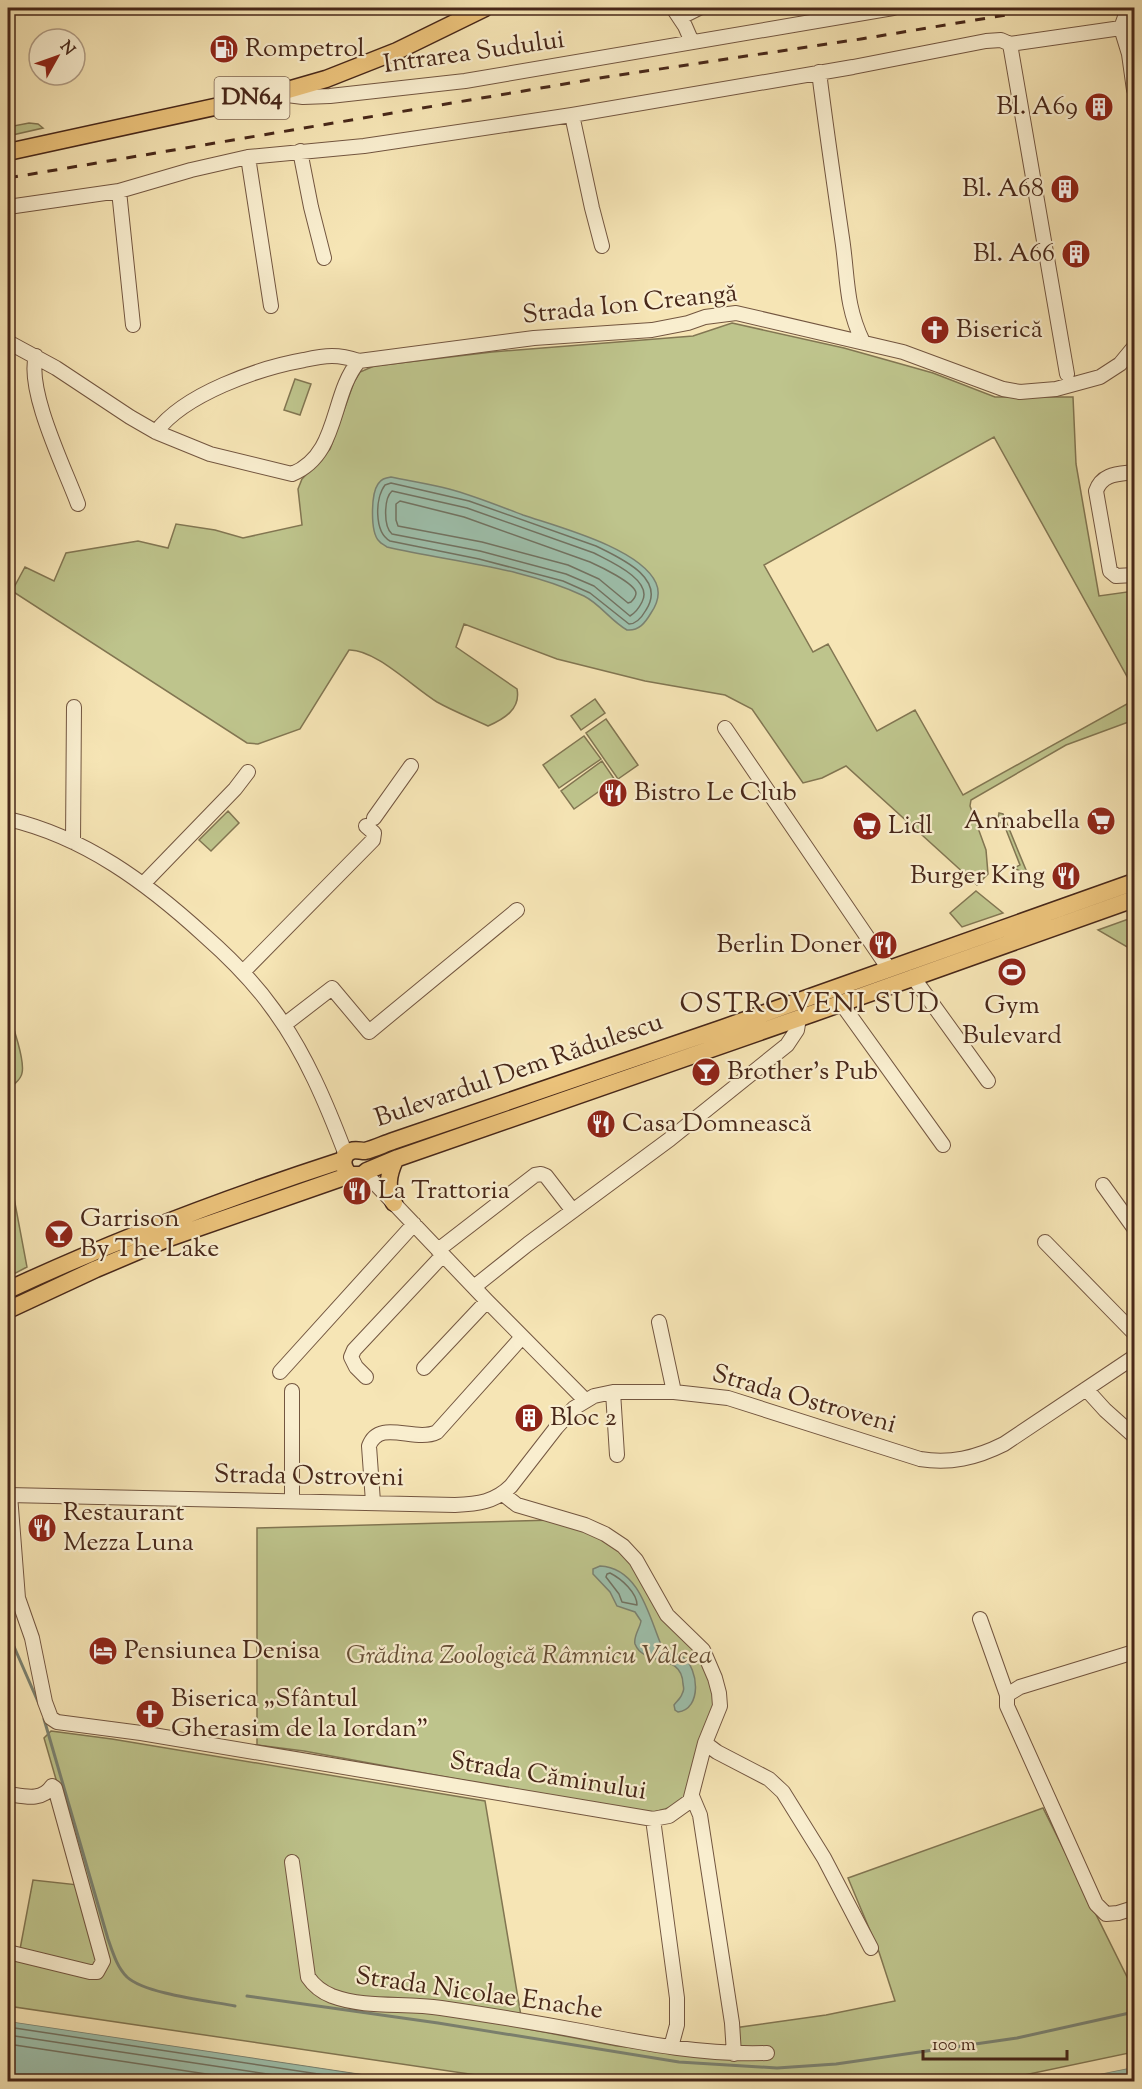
<svg xmlns="http://www.w3.org/2000/svg" width="1142" height="2089" viewBox="0 0 1142 2089" font-family="'Sorts Mill Goudy',serif">
<style>
.green{fill:#bec48c;stroke:#827652;stroke-width:1.5}
.water{fill:#9dbfab;stroke:#7b8271;stroke-width:1.5}
.pier{fill:#f6e5b5}
.lines{fill:none;stroke-linecap:round;stroke-linejoin:round}
.shore{stroke:#727362;stroke-width:1.5}
.stream{stroke:#7b8271;stroke-width:3}
.minor-casing{stroke:#735640;stroke-width:16}
.major-casing{stroke:#472719;stroke-width:19}
.minor{stroke:#f9eecf;stroke-width:14}
.major{stroke:#ebc27a;stroke-width:16}
.rail{stroke:#472719;stroke-width:3;stroke-dasharray:10 10;stroke-linecap:butt}
.labels{text-anchor:middle;dominant-baseline:central;stroke-width:4.5;stroke-linejoin:round;paint-order:stroke}
.shield{fill:#f9eecf;stroke:#7c6350;stroke-width:1.5}
.shield-label{font-size:24px;font-weight:bold;fill:#472719}
.poi-label{font-size:26px;fill:#472719;stroke:#f9eecf;text-anchor:start}
.street-label{font-size:26px;fill:#472719;stroke:#f9eecf}
.park-label{font-size:26px;font-style:italic;fill:#654e36;stroke:#f9eecf}
.quarter-label{font-size:28px;letter-spacing:1.5px;fill:#472719;stroke:#f9eecf}
</style>
<rect width="100%" height="100%" fill="#f6e5b5"/>
<filter id="stains"><feTurbulence type="fractalNoise" baseFrequency=".00333" numOctaves="4"/><feColorMatrix values="0 0 0 0 .2 0 0 0 0 .09 0 0 0 0 .02 0 0 0 .5 -.17"/></filter>
<radialGradient id="worn" r=".72"><stop offset=".6" stop-color="#630" stop-opacity="0"/><stop offset="1" stop-color="#630" stop-opacity=".3"/></radialGradient>
<path class="green" d="M29 123 38 124 43 128 8 136V127Z
M732 323 844 348 933 373 995 397H1073L1076 464 1099 596 1134 591V689L994 437 764 565 813 652 828 644 877 731 915 710 963 795 1134 700V720L1066 745 971 800 970 806 986 850 988 874 977 885 846 766 822 778 803 783 752 709 725 695 645 681 557 659 464 624 456 647 517 689C521 709 504 719 488 726 471 718 453 711 437 702 414 688 375 649 349 650L300 729 258 744 247 743 12 591 25 567 54 581 66 553 138 541 168 548 176 524 215 530 243 538 302 525 298 489 302 479 330 449 354 382 360 372 374 366 492 352 693 336Z
M295 379 311 384 300 415 284 410Z
M595 699 605 713 581 730 571 716Z
M606 719 638 765 618 779 586 733Z
M584 736 601 759 559 788 543 765Z
M602 761 615 780 574 809 561 791Z
M228 811 239 823 211 851 199 840Z
M999 813 1003 814 1026 870 1024 873 1014 868 1020 865 1003 822 997 824Z
M976 891 1003 913 962 927 950 913Z
M1134 917V951L1098 930Z
M8 1013C13 1025 25 1061 22 1073 21 1081 12 1084 9 1091L14 1198 27 1267 8 1277C8 1257 11 1238 8 1218Z
M554 1520 589 1530 625 1553 699 1650 717 1697 686 1795 679 1805 647 1814 304 1751 257 1745V1528Z
M51 1731 112 1739 485 1801 523 2028 617 2046 731 2058 727 2029 826 2015 895 2001 879 1952 848 1878 1043 1808 1134 1991V2052L991 2082H523L8 2006V1959L18 1960 33 1880 87 1886 44 1738Z"/>
<path class="water" d="M391 477C410 481 430 484 449 489 475 496 499 506 523 515 558 527 640 548 656 583 661 594 657 604 651 613 645 623 639 631 627 630 611 621 600 604 584 596 523 567 452 562 387 547 385 545 381 544 379 541 370 532 371 494 378 484 381 479 385 478 391 477Z
M600 1566C640 1568 649 1617 662 1647 668 1654 676 1652 683 1657 699 1669 702 1709 678 1712L675 1710 674 1705C677 1701 681 1698 682 1694 684 1690 684 1689 683 1684 682 1652 644 1667 635 1644 633 1637 640 1628 641 1621L635 1612 617 1606 610 1592 593 1574V1569Z
M8 2021 413 2082H8Z
M1134 2067V2081H1063Z"/>
<path class="pier" d="M8 2018 413 2079 416 2082 8 2021Z
M1134 2064V2067L1060 2082 1063 2079Z"/>
<g class="lines">
<path class="shore" d="M391 483 469 501 596 546C620 558 667 578 646 610 642 617 637 624 629 624L590 593 563 581 479 559 390 541C374 532 375 498 385 485Z
M392 491 467 508 594 553C609 561 654 580 642 602 639 608 635 613 630 616L594 586 566 574 480 551 392 534C383 526 384 498 392 491Z
M400 501 464 517 590 562C599 566 635 583 636 593 636 596 633 600 631 602L628 603 599 579 568 565 482 542 398 526 396 520V504Z
M610 1573C622 1579 637 1593 637 1605L622 1602 619 1594 606 1577 607 1574Z
M8 2027 371 2082
M8 2035 320 2082
M8 2044 260 2082"/>
<path class="stream" d="M12 1642 39 1704
M44 1719 108 1939C113 1953 117 1967 127 1977 145 1994 210 2001 235 2006
M247 1996 438 2023 679 2062 777 2068 836 2064 1017 2038 1134 2012"/>
<g class="minor-casing">
<path id="minor" d="M673 8 685 26 692 42
M679 15 683 16 699 8
M1121 28 1129 54 1134 90
M1121 28 1125 17 1134 13
M1010 44 1067 374
M1010 44 1121 28 1127 33 1134 35
M819 72C826 128 834 183 842 238 848 277 845 305 863 342
M279 94 303 97 330 96 465 81 893 8
M572 115 592 208 602 246
M300 151 311 207 324 258
M248 157 271 306
M119 191 133 325
M8 207 119 191 191 170 248 157 364 146 572 115 853 67 986 41 1001 40 1010 44
M8 342 56 368 130 417 156 432 210 454 292 474C340 454 330 395 359 361L534 338 652 330 688 323 705 317 736 313 903 352 1003 389 1020 392 1056 389 1100 377 1120 364 1134 347
M36 356C26 390 65 469 78 504
M156 432C184 394 259 368 304 360 313 358 323 356 332 356 341 356 350 358 359 361
M1134 472C1119 474 1102 473 1096 491L1110 571 1116 576 1134 575
M725 728 889 969
M374 818 411 766
M8 819C85 837 147 883 205 936 230 958 253 981 273 1009 305 1052 327 1105 346 1155
M73 842 74 707
M144 883 235 789 248 772
M243 972 373 840 374 833 366 826
M913 977 988 1081
M841 1003 943 1145
M284 1025 332 988 369 1032 517 910
M365 1173 487 1301 585 1400
M1103 1185 1134 1228
M1045 1242 1134 1333
M438 1250 535 1175 541 1174 546 1176 573 1211
M474 1287 528 1244 670 1139 787 1045 797 1030 799 1018
M659 1322 674 1392
M424 1368 487 1301
M280 1372 414 1224
M366 1377 356 1367 351 1357 354 1350 443 1255
M1086 1389 1105 1410 1134 1436
M292 1391V1500
M613 1392 617 1455
M8 1495 455 1505C478 1504 495 1502 511 1486L556 1428 574 1408 594 1396 613 1392H674L728 1398 920 1459C950 1464 976 1458 1004 1444L1134 1357
M10 1495 18 1598 32 1638 45 1702 51 1718 57 1722 141 1733 653 1819 669 1816 690 1801 705 1743 720 1706 719 1693 715 1678 703 1650 667 1615 636 1560 623 1546 605 1534 585 1525 517 1505 503 1494
M373 1502 369 1446C379 1418 415 1443 437 1432L522 1337
M980 1619 1007 1695V1706L1096 1904 1106 1914 1118 1913 1134 1908
M1007 1695 1020 1687 1134 1652
M705 1743 717 1752 769 1779 783 1792 824 1858 871 1948
M8 1794C23 1796 42 1802 52 1786L55 1788 103 1961 97 1972H90L8 1952
M692 1796 700 1815 732 2023 734 2054
M653 1819 677 1998V2025L671 2047
M292 1862 308 1977C314 1986 322 1992 332 1996 367 2009 405 2002 441 2008 489 2015 538 2023 586 2032 646 2044 705 2055 767 2053"/>
</g>
<g class="major-casing">
<path id="major" d="M8 152 274 94 326 79 397 51 485 8
M350 1175C342 1168 340 1156 351 1151 356 1149 360 1151 365 1151 374 1149 384 1144 393 1141L723 1028 1134 882
M394 1203C386 1188 388 1175 395 1160
M8 1290C117 1239 229 1197 343 1160
M8 1310 96 1269 169 1238 350 1175H362L367 1171 398 1158 814 1013 1134 899"/>
</g>
<use href="#minor" class="minor"/>
<use href="#major" class="major"/>
<path class="rail" d="M8 178 606 77 861 39 1048 8"/>
</g>
<defs>
<g id="fuel-disc" transform="scale(1.5)"><circle r="9.5" fill="#8f2418" stroke="#f9eecf"/><path d="M-5.5-6h7V0h2V4h1.3V-2.5L3-4.5l.8-.8L6-3V5H2.5V1h-1V6h-7ZM-4.2-4.7v3.2H.2V-4.7Z" fill="#fff"/></g>
<g id="building-disc" transform="scale(1.5)"><circle r="9.5" fill="#8f2418" stroke="#f9eecf"/><path d="M-4-6H4V6H1V3H-1V6H-4ZM-2.5-4.3h1.7v1.8h-1.7ZM.8-4.3h1.7v1.8H.8ZM-2.5-1h1.7V.8h-1.7ZM.8-1h1.7V.8H.8Z" fill="#fff"/></g>
<g id="church-disc" transform="scale(1.5)"><circle r="9.5" fill="#8f2418" stroke="#f9eecf"/><path d="M-1.2-6h2.4v3.5h3.3v2.4h-3.3V6h-2.4V-.1h-3.3v-2.4h3.3Z" fill="#fff"/></g>
<g id="restaurant-disc" transform="scale(1.5)"><circle r="9.5" fill="#8f2418" stroke="#f9eecf"/><path d="M-5-6h1v4h1v-4h1v4h1v-4h1v5L-1.5 .5V6h-2V.5L-5-1ZM5-6V6H3V1.5H1.5Q1.5-4 5-6Z" fill="#fff"/></g>
<g id="supermarket-disc" transform="scale(1.5)"><circle r="9.5" fill="#8f2418" stroke="#f9eecf"/><path d="M-6-5.5h2.5l.6 2H6L4.5 2H-2.5L-4.4-4H-6ZM-1.5 3.2a1.3 1.3 0 1 0 .1 0ZM3 3.2a1.3 1.3 0 1 0 .1 0Z" fill="#fff"/></g>
<g id="stadium-disc" transform="scale(1.5)"><circle r="9.5" fill="#8f2418" stroke="#f9eecf"/><path d="M0-5a6.5 5 0 1 0 0 10a6.5 5 0 1 0 0-10ZM-3.5-1.8h7v3.6h-7Z" fill="#fff"/></g>
<g id="bar-disc" transform="scale(1.5)"><circle r="9.5" fill="#8f2418" stroke="#f9eecf"/><path d="M-6-5H6L.8 .8V4.5H3.5V6h-7V4.5H-.8V.8Z" fill="#fff"/></g>
<g id="hotel-disc" transform="scale(1.5)"><circle r="9.5" fill="#8f2418" stroke="#f9eecf"/><path d="M-6-4.5h1.5V1H6V5H4.5V3h-9V5H-6ZM-4 0a1.8 1.8 0 1 1 3.6 0ZM.5 0V-2.5h3Q6-2.5 6 0Z" fill="#fff"/></g>
</defs>
<g fill-rule="evenodd">
<use href="#fuel-disc" x="224" y="49"/>
<use href="#building-disc" x="1099" y="107"/>
<use href="#building-disc" x="1065" y="189"/>
<use href="#building-disc" x="1076" y="254"/>
<use href="#church-disc" x="935" y="330"/>
<use href="#restaurant-disc" x="613" y="793"/>
<use href="#supermarket-disc" x="1101" y="821"/>
<use href="#supermarket-disc" x="867" y="826"/>
<use href="#restaurant-disc" x="1066" y="876"/>
<use href="#restaurant-disc" x="883" y="945"/>
<use href="#stadium-disc" x="1012" y="972"/>
<use href="#bar-disc" x="706" y="1072"/>
<use href="#restaurant-disc" x="601" y="1124"/>
<use href="#restaurant-disc" x="357" y="1191"/>
<use href="#bar-disc" x="59" y="1234"/>
<use href="#building-disc" x="529" y="1418"/>
<use href="#restaurant-disc" x="42" y="1528"/>
<use href="#hotel-disc" x="103" y="1651"/>
<use href="#church-disc" x="150" y="1714"/>
</g>
<g class="labels">
<rect class="shield" x="214.5" y="77" width="75" height="42" rx="4.5"/>
<g class="shield-label">
<text x="252" y="98">DN64</text>
</g>
<g class="poi-label">
<text x="245" y="49">Rompetrol</text>
<text x="1078" y="107" text-anchor="end">Bl. A69</text>
<text x="1044" y="189" text-anchor="end">Bl. A68</text>
<text x="1055" y="254" text-anchor="end">Bl. A66</text>
<text x="956" y="330">Biserică</text>
<text x="634" y="793">Bistro Le Club</text>
<text x="1080" y="821" text-anchor="end">Annabella</text>
<text x="888" y="826">Lidl</text>
<text x="1045" y="876" text-anchor="end">Burger King</text>
<text x="862" y="945" text-anchor="end">Berlin Doner</text>
<text x="1012" y="1006" text-anchor="middle">Gym<tspan x="1012" dy="30">Bulevard</tspan></text>
<text x="727" y="1072">Brother's Pub</text>
<text x="622" y="1124">Casa Domnească</text>
<text x="378" y="1191">La Trattoria</text>
<text x="80" y="1219">Garrison<tspan x="80" dy="30">By The Lake</tspan></text>
<text x="550" y="1418">Bloc 2</text>
<text x="63" y="1513">Restaurant<tspan x="63" dy="30">Mezza Luna</tspan></text>
<text x="124" y="1651">Pensiunea Denisa</text>
<text x="171" y="1699">Biserica „Sfântul<tspan x="171" dy="30">Gherasim de la Iordan”</tspan></text>
</g>
<g class="street-label">
<text transform="translate(474 53) rotate(-8)">Intrarea Sudului</text>
<text transform="translate(630 305) rotate(-6)">Strada Ion Creangă</text>
<text transform="translate(519 1071) rotate(-19)">Bulevardul Dem Rădulescu</text>
<text transform="translate(804 1400) rotate(16)">Strada Ostroveni</text>
<text transform="translate(309 1477) rotate(1)">Strada Ostroveni</text>
<text transform="translate(548 1777) rotate(9)">Strada Căminului</text>
<text transform="translate(479 1994) rotate(8)">Strada Nicolae Enache</text>
</g>
<g class="park-label">
<text x="529" y="1656">Grădina Zoologică Râmnicu Vâlcea</text>
</g>
<g class="quarter-label">
<text x="810" y="1005">OSTROVENI SUD</text>
</g>
</g>
<rect width="1142" height="2089" fill="none" stroke="#f6e5b5" stroke-width="30"/>
<rect x="9" y="9" width="1124" height="2071" fill="none" stroke="#472719" stroke-width="3"/>
<rect x="15" y="15" width="1112" height="2059" fill="none" stroke="#472719" stroke-width="1.5"/>
<g transform="translate(57 57) rotate(50)"><circle r="28" fill="#f9eecf" stroke="#b29e86" stroke-width="1.5"/>
<path d="M0-4.5L10 22L0 15L-10 22Z" fill="#8f2418"/>
<text y="-9" font-size="16" font-weight="bold" text-anchor="middle" fill="#472719">N</text>
</g>
<path d="M923 2050v9h144v-9" fill="none" stroke="#472719" stroke-width="3"/>
<text x="932" y="2050" font-size="18" fill="#472719" stroke="#f9eecf" stroke-width="4.5" paint-order="stroke">100 m</text>
<rect width="100%" height="100%" filter="url(#stains)"/>
<rect width="100%" height="100%" fill="url(#worn)"/>
</svg>
